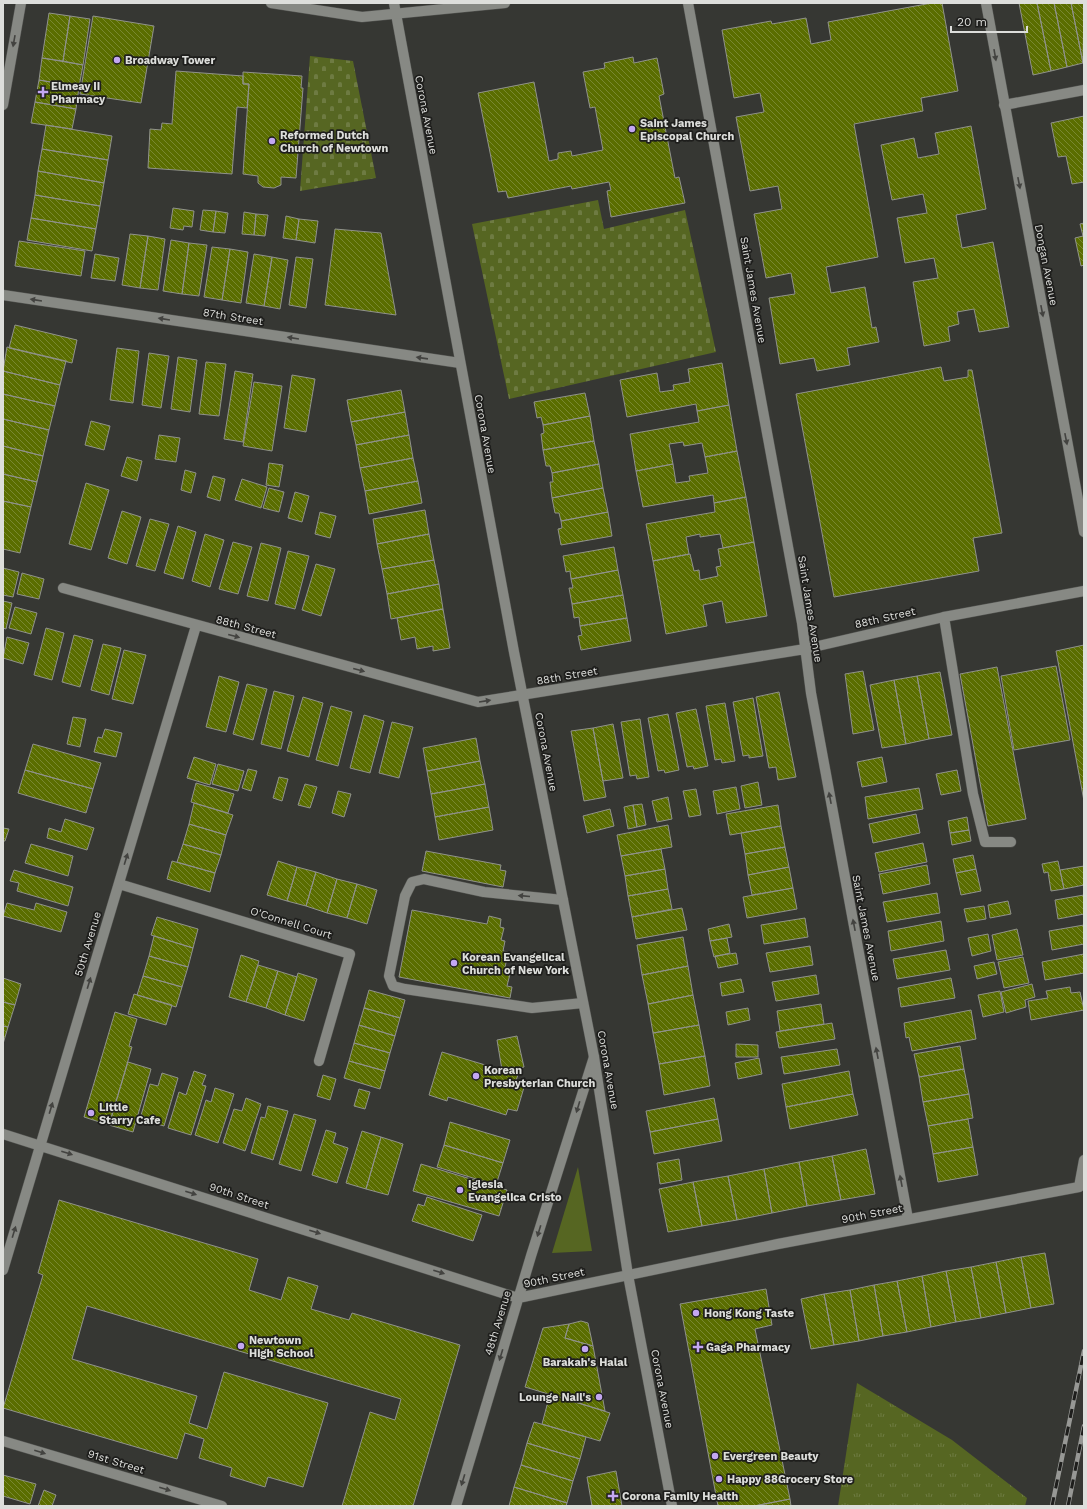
<svg xmlns="http://www.w3.org/2000/svg" width="1087" height="1509" viewBox="0 0 1087 1509" font-family="'Work Sans',sans-serif">
<style>
.grass{fill:url(#grass-tufts)}
.cemetery{fill:url(#cemetery-stones)}
.park{fill:#566622}
.building{fill:url(#building-back-hatch);stroke:#90928c}
.lines{fill:none;stroke-linecap:round;stroke-linejoin:round}
.service-casing{stroke:#535451;stroke-width:11}
.minor-casing{stroke:#535451;stroke-width:11}
.tertiary-casing{stroke:#535451;stroke-width:11}
.secondary-casing{stroke:#535451;stroke-width:11}
.service{stroke:#878984;stroke-width:10}
.minor{stroke:#878984;stroke-width:10}
.tertiary{stroke:#878984;stroke-width:10}
.secondary{stroke:#878984;stroke-width:10}
.rail-casing{stroke:#979895;stroke-width:4.5}
.rail{stroke:#1e1e1c;stroke-width:3;stroke-dasharray:9;stroke-linecap:butt}
.oneway{fill:#434340}
.poi-dot{fill:#c3a7f2;stroke:#1e1e1c;stroke-width:1.5}
.labels{text-anchor:middle;dominant-baseline:central;stroke-width:3.5;stroke-linejoin:round;paint-order:stroke}
.poi-label{font-size:11px;font-weight:bold;fill:#dddedb;stroke:#1e1e1c;text-anchor:start}
.street-label{font-size:11px;fill:#dddedb;stroke:#1e1e1c}
</style>
<defs>
<pattern id="grass-tufts" width="24" height="20" patternUnits="userSpaceOnUse"><rect width="24" height="20" fill="#566622"/><path d="M3 7l-1-3M5 7V3M7 7l1-3M15 17l-1-3M17 17v-4M19 17l1-3" fill="none" stroke="#6e7b42"/></pattern>
<pattern id="cemetery-stones" width="16" height="16" patternUnits="userSpaceOnUse"><rect width="16" height="16" fill="#566622"/><path d="M2 7V4a2 2 0 0 1 4 0v3zM10 15v-3a2 2 0 0 1 4 0v3z" fill="#6e7b42"/></pattern>
<pattern id="building-back-hatch" width="6" height="6" patternUnits="userSpaceOnUse"><rect width="6" height="6" fill="#5a6d00"/><path d="M-1 5l2 2M0 0l6 6M5-1l2 2" fill="none" stroke="#798831"/></pattern>
</defs>
<rect width="100%" height="100%" fill="#363733"/>
<path class="grass" d="M857 1383 952 1440 1027 1498 1025 1506H838Z"/>
<path class="cemetery" d="M310 56 353 61 376 178 300 191Z
M598 200 604 229 685 210 716 352 509 399 472 224Z"/>
<path class="park" d="M578 1167 592 1251 552 1253Z"/>
<path class="building" d="M932 3H942L958 91 921 98 923 111 854 124 878 257 826 267 831 293 865 287 872 328 876 327 879 342 847 348 850 365 817 371 814 358 780 364 769 298 795 294 791 273 766 278 754 214 782 209 778 186 750 191 736 117 764 112 760 93 734 98 722 30 771 21 772 24 806 18 811 44 831 40 828 22Z
M1019 3H1037L1051 71 1033 75Z
M1037 3H1054L1067 67 1051 71Z
M1054 3H1071L1083 63 1067 67Z
M1071 3H1084L1083 63Z
M49 13 70 16 63 61 42 58Z
M70 16 90 19 83 65 63 61Z
M93 16 154 26 141 103 80 94Z
M633 57 634 63 657 58 664 94 659 96 675 178 679 177 685 203 611 217 607 191 611 190 609 182 572 189 571 186 508 198 506 191 498 192 478 93 534 82 549 161 558 159V153L571 151 572 156 603 150 595 107 590 108 583 72 605 68 604 63Z
M42 58 83 65 79 87 39 80Z
M176 71 243 76V84H249L247 108 237 107 232 174 148 168 150 129 161 130 162 123 172 124Z
M243 72 302 76 301 88H303L296 178 281 177V185L274 188 263 187 258 183V176L243 174 249 84H243Z
M39 80 79 87 76 109 35 102Z
M35 102 76 109 72 129 31 123Z
M1084 116V182L1072 184 1066 156 1058 157 1051 123Z
M46 125 112 136 108 160 42 149Z
M971 126 986 209 956 215 962 248 993 242 1009 327 979 332 974 309 957 312 959 324 948 327 950 341 924 346 913 282 938 278 934 258 905 263 897 218 927 213 923 194 892 200 881 145 914 138 918 158 939 154 935 133Z
M42 149 108 160 104 183 38 171Z
M38 171 104 183 100 206 35 195Z
M35 195 100 206 96 229 31 218Z
M173 208 194 211 192 227 184 226 183 230 170 228Z
M203 210 216 211 213 232 200 230Z
M216 211 228 213 225 233 213 232Z
M244 212 256 214 254 235 242 234Z
M256 214 268 215 265 236 254 235Z
M286 216 299 219 296 240 283 238Z
M31 218 96 229 92 251 27 240Z
M299 219 318 221 315 243 296 240Z
M1084 223V265L1081 266 1075 238 1083 236 1080 224Z
M335 229 381 233 396 315 325 305Z
M130 234 148 236 140 288 122 285Z
M148 236 165 239 158 290 140 288Z
M171 240 189 243 182 294 163 291Z
M19 241 85 251 81 276 15 266Z
M189 243 207 245 199 296 182 294Z
M212 247 230 249 222 300 204 297Z
M230 249 248 252 241 303 222 300Z
M95 254 119 258 115 281 91 278Z
M254 254 272 257 264 306 246 303Z
M272 257 288 260 280 309 264 306Z
M296 257 313 259 306 308 289 305Z
M15 325 77 340 72 363 9 348Z
M7 347 66 361 60 385 3 371Z
M117 348 139 351 133 403 110 400Z
M149 353 169 356 161 408 142 405Z
M178 357 197 360 190 412 171 409Z
M206 362 226 364 219 416 199 414Z
M722 363 729 405 697 411 696 404 627 417 620 380 657 373 660 392 674 390 673 385 690 382 688 369Z
M941 367 944 381 968 377V370H972L1002 533 973 538 979 571 834 597 796 394Z
M3 371 60 385 55 406 3 394Z
M235 371 253 374 243 442 224 439Z
M292 375 315 379 306 432 284 428Z
M254 382 282 386 272 451 243 446Z
M401 390 405 412 351 422 347 400Z
M585 393 590 416 543 425 541 417 537 418 534 402Z
M3 394 55 406 49 430 3 419Z
M729 405 737 451 705 457 702 443 684 446 683 442 669 444 673 464 636 471 630 434 699 422 697 411Z
M405 412 409 435 356 445 351 422Z
M590 416 594 441 543 450 541 434 544 433 543 425Z
M3 419 49 430 43 456 3 446Z
M91 421 110 426 104 450 85 445Z
M159 435 180 438 176 462 155 459Z
M409 435 413 458 360 468 356 445Z
M594 441 599 464 552 473 550 466H546L543 450Z
M3 446 43 456 37 482 3 474Z
M737 451 746 497 714 503 713 495 643 507 636 471 673 464 676 483 690 481 689 476 708 473 705 457Z
M127 457 142 461 137 481 121 476Z
M413 458 418 481 365 491 360 468Z
M269 463 283 465 279 487 266 485Z
M599 464 603 488 552 498 550 482H553L552 473Z
M185 470 196 473 191 493 181 490Z
M3 474 37 482 31 507 3 501Z
M213 476 225 479 220 501 207 497Z
M242 479 267 487 261 508 235 500Z
M418 481 422 503 369 514 365 491Z
M86 483 109 490 91 550 69 544Z
M269 488 284 492 279 512 263 508Z
M603 488 608 512 561 521 559 513H555L552 498Z
M295 492 309 496 302 522 288 518Z
M746 497 754 542 723 548 720 534 700 537V534L686 537 689 554 653 561 646 524 715 512 714 503Z
M3 501 31 507 20 553 3 549Z
M425 510 429 534 377 544 373 519Z
M122 511 141 517 127 564 108 558Z
M320 512 336 516 330 538 315 534Z
M608 512 612 536 561 545 558 529 562 528 561 521Z
M150 519 169 524 155 571 136 566Z
M178 526 196 532 183 579 164 573Z
M205 534 224 540 210 587 192 581Z
M429 534 434 560 382 569 377 544Z
M233 542 252 547 238 594 219 589Z
M754 542 767 616 726 623 722 601 703 605 707 626 666 634 653 561 690 554 694 571 699 570 700 580 718 576 716 567 721 566 718 549Z
M261 543 281 548 268 601 247 596Z
M614 547 618 570 571 579 570 571 566 572 563 556Z
M288 551 309 556 295 609 275 604Z
M434 560 439 584 387 594 382 569Z
M316 564 335 569 321 616 302 610Z
M3 568 19 572 13 597 3 595Z
M618 570 623 595 572 604 569 588H573L571 579Z
M22 573 44 579 39 599 17 594Z
M439 584 443 609 391 619 387 594Z
M623 595 627 618 580 626 579 617 574 618 572 604Z
M3 601 12 603 6 629 3 628Z
M15 607 37 613 31 634 9 628Z
M443 609 450 648 433 651V646L417 649 415 637 401 640 397 618Z
M627 618 631 641 581 650 578 636 582 635 580 626Z
M46 628 64 633 52 680 34 675Z
M74 635 93 640 80 687 62 682Z
M7 637 29 643 23 664 3 658Z
M103 644 121 648 109 695 91 690Z
M1084 645V801L1056 651Z
M124 650 146 655 133 704 112 699Z
M1056 666 1070 740 1014 750 1001 676Z
M997 667 1026 819 988 826 960 674Z
M863 671 874 730 853 734 845 674Z
M940 672 952 735 929 739 917 676Z
M219 676 239 682 226 732 206 727Z
M917 676 929 739 906 744 894 680Z
M894 680 906 744 882 748 870 685Z
M247 684 267 689 253 740 233 734Z
M274 691 294 696 281 749 261 744Z
M779 692 796 777 778 780 776 767 769 768 756 697Z
M303 697 323 703 309 757 287 751Z
M753 698 763 756 749 758V755L743 756 733 702Z
M725 703 735 761 722 763 721 759 715 760 706 706Z
M331 706 352 712 338 766 316 760Z
M696 709 708 766 694 769 693 766 687 767 676 713Z
M668 714 679 770 665 773 664 770 658 771 648 718Z
M364 715 384 721 370 773 350 768Z
M73 717 86 719 80 747 67 744Z
M640 719 649 777 637 779 636 775 630 776 621 722Z
M392 722 413 727 399 778 379 773Z
M613 724 623 778 603 781 593 728Z
M593 728 606 797 584 801 571 731Z
M105 729 122 733 116 757 94 752 98 737 102 738Z
M476 738 480 761 427 771 423 748Z
M33 744 101 763 93 789 25 770Z
M194 757 216 764 210 785 187 778Z
M882 757 887 782 862 787 857 762Z
M480 761 485 784 431 794 427 771Z
M218 764 244 771 238 791 212 784Z
M248 769 257 771 251 791 242 788Z
M25 770 93 789 86 813 18 793Z
M957 770 961 791 941 795 936 774Z
M279 777 288 779 282 801 273 798Z
M758 782 762 805 745 808 741 786Z
M196 783 234 794 228 813 191 802Z
M305 784 317 787 310 808 298 805Z
M485 784 489 807 435 817 431 794Z
M736 787 740 809 717 814 713 791Z
M919 788 923 809 868 819 865 797Z
M696 789 701 815 689 817 683 791Z
M338 791 351 794 344 817 332 813Z
M668 797 672 819 657 822 652 801Z
M194 803 233 815 226 835 189 824Z
M642 804 646 825 637 827 633 805Z
M633 805 637 827 628 829 624 807Z
M778 805 781 826 730 835 726 814Z
M489 807 493 830 439 840 435 817Z
M610 809 614 826 587 833 583 816Z
M916 814 920 833 873 843 869 824Z
M967 817 969 830 950 833 948 821Z
M65 819 94 828 87 850 47 838 49 828 61 832Z
M189 824 226 835 221 855 183 844Z
M668 825 672 847 621 856 617 835Z
M781 826 785 847 745 854 741 833Z
M3 828 9 829 5 841H3Z
M969 830 971 841 952 845 950 833Z
M923 843 927 862 879 872 875 853Z
M31 844 73 856 68 876 25 863Z
M183 844 221 855 215 873 177 862Z
M785 847 789 867 748 875 745 854Z
M661 849 665 869 625 876 621 856Z
M426 851 501 865 500 870 506 871 503 887 422 871Z
M973 855 976 869 956 873 953 859Z
M172 861 215 873 210 892 167 879Z
M278 861 297 867 287 901 267 895Z
M1058 861 1064 889 1051 891 1048 872 1044 873 1042 864Z
M927 865 930 884 883 894 879 874Z
M1084 866V885L1064 889 1060 870Z
M297 867 316 872 306 906 287 901Z
M789 867 793 888 752 895 748 875Z
M665 869 668 889 628 896 625 876Z
M976 869 981 891 961 895 956 873Z
M14 870 73 887 68 906 17 891 19 883 10 881Z
M316 872 337 879 327 913 306 906Z
M337 879 357 884 347 918 327 913Z
M357 884 377 890 367 924 347 918Z
M793 888 797 909 747 918 743 897Z
M668 889 672 909 632 917 628 896Z
M937 893 940 913 887 922 883 902Z
M1084 895V914L1058 919 1055 900Z
M1008 901 1011 914 990 918 988 905Z
M7 903 34 910 36 903 67 912 61 932 3 916Z
M984 906 986 919 967 922 964 909Z
M682 908 687 930 636 939 632 917Z
M412 910 487 924 489 916 501 919 500 927 504 928 501 940 505 941 503 951 508 952 504 973 510 974 507 986 512 987 510 998 399 977Z
M157 917 198 929 193 948 151 935Z
M805 918 808 937 764 944 761 925Z
M941 921 944 941 891 951 888 931Z
M729 924 732 937 710 941 708 929Z
M1084 925V944L1052 950 1049 931Z
M1017 929 1023 955 997 960 992 935Z
M988 934 991 951 972 956 968 938Z
M154 936 193 948 188 967 149 956Z
M683 937 688 966 642 975 637 945Z
M727 938 730 953 714 957 710 941Z
M810 946 813 965 770 972 766 953Z
M946 950 950 970 897 979 893 959Z
M736 953 738 964 718 968 715 956Z
M1084 954V973L1045 980 1042 962Z
M241 955 259 961 246 1002 229 997Z
M149 956 188 967 182 987 143 976Z
M1023 957 1029 983 1004 988 998 962Z
M994 962 997 974 977 979 974 966Z
M258 965 278 971 266 1008 246 1002Z
M688 966 693 995 648 1004 642 975Z
M278 971 297 977 285 1015 266 1008Z
M298 973 317 979 304 1021 285 1015Z
M816 975 819 994 776 1001 772 982Z
M143 976 182 987 176 1007 137 995Z
M3 978 21 984 15 1005 3 1002Z
M951 978 955 998 901 1007 898 988Z
M741 979 744 992 722 996 720 983Z
M1032 984 1035 997 1025 1000 1026 1007 1006 1013 1001 992Z
M1070 987 1071 993 1080 992 1084 1010 1031 1020 1028 1001 1048 998 1046 991Z
M369 990 405 1000 400 1018 364 1008Z
M1000 991 1004 1012 983 1017 978 995Z
M134 994 172 1005 166 1025 128 1014Z
M693 995 699 1025 653 1033 648 1004Z
M3 1002 15 1005 8 1027 3 1026Z
M821 1004 824 1024 780 1031 777 1011Z
M364 1008 400 1018 395 1036 359 1025Z
M748 1008 750 1020 728 1025 726 1012Z
M971 1010 976 1039 912 1051 909 1037 906 1038 904 1023Z
M115 1012 137 1019 129 1046 132 1047 109 1125 84 1117Z
M832 1023 835 1039 779 1048 776 1032Z
M359 1025 395 1036 390 1053 354 1043Z
M699 1025 705 1056 659 1064 653 1033Z
M3 1026 8 1027 3 1044Z
M517 1036 524 1067 520 1068 516 1081 525 1084 517 1111 508 1109 506 1115 448 1097 447 1101 429 1095 442 1052 502 1070 497 1040Z
M354 1043 390 1053 385 1071 349 1061Z
M736 1044 758 1045V1057H736Z
M960 1046 964 1069 919 1077 914 1054Z
M837 1049 840 1065 784 1074 781 1057Z
M705 1056 710 1086 664 1095 659 1064Z
M759 1058 762 1074 738 1079 735 1063Z
M349 1061 385 1071 380 1089 344 1078Z
M128 1062 151 1069 133 1132 109 1125Z
M964 1069 969 1094 923 1102 919 1077Z
M194 1071 206 1075 202 1085 206 1086 191 1135 168 1128 179 1092 186 1095Z
M849 1071 853 1094 786 1107 782 1084Z
M162 1073 178 1078 164 1126 140 1119 150 1084 158 1086Z
M323 1075 336 1079 330 1100 317 1096Z
M215 1088 234 1094 218 1143 195 1135 206 1100 211 1102Z
M359 1089 370 1092 365 1109 354 1106Z
M853 1094 858 1115 790 1129 786 1107Z
M969 1094 973 1118 928 1126 923 1102Z
M246 1098 261 1104 245 1151 223 1143 234 1109 242 1111Z
M714 1098 718 1119 650 1132 646 1111Z
M268 1106 288 1111 273 1160 251 1153 261 1117 265 1118Z
M294 1114 316 1120 301 1171 279 1164Z
M718 1119 722 1141 654 1154 650 1132Z
M968 1119 973 1147 933 1154 928 1126Z
M450 1122 510 1140 503 1163 444 1145Z
M326 1130 336 1133 333 1143 348 1148 337 1183 312 1175Z
M362 1131 381 1137 366 1189 346 1183Z
M381 1137 403 1144 388 1195 366 1189Z
M444 1145 503 1163 496 1185 437 1167Z
M973 1147 978 1175 938 1182 933 1154Z
M866 1149 875 1194 841 1200 832 1156Z
M832 1156 841 1200 807 1206 799 1162Z
M679 1159 682 1180 660 1184 657 1163Z
M799 1162 807 1206 772 1213 764 1169Z
M421 1164 507 1190 499 1216 413 1191Z
M764 1169 772 1213 737 1220 728 1176Z
M728 1176 737 1220 702 1226 693 1182Z
M693 1182 702 1226 668 1232 659 1189Z
M427 1197 482 1215 473 1241 412 1221 418 1204 424 1206Z
M59 1200 258 1259 249 1290 281 1300 288 1277 318 1286 311 1309 349 1320 352 1313 460 1345 413 1506H342L370 1412 395 1420 401 1399 87 1306 72 1359 197 1396 189 1423 207 1429 224 1372 328 1403 303 1487 268 1477 265 1487 230 1476 232 1468 199 1458 204 1439 185 1433 177 1459 3 1408 43 1275 38 1273Z
M1045 1253 1054 1304 1031 1308 1021 1257Z
M1021 1257 1031 1308 1006 1313 996 1262Z
M996 1262 1006 1313 981 1318 971 1267Z
M971 1267 981 1318 956 1322 946 1271Z
M946 1271 956 1322 931 1327 922 1276Z
M922 1276 931 1327 907 1332 897 1281Z
M897 1281 907 1332 883 1336 874 1285Z
M874 1285 883 1336 859 1341 850 1290Z
M766 1289 772 1325 755 1329 790 1499 754 1506H718L680 1304Z
M850 1290 859 1341 834 1345 824 1294Z
M824 1294 834 1345 811 1349 801 1299Z
M581 1321 588 1323 593 1346 565 1338 569 1324Z
M569 1324 565 1338 593 1346 605 1411 525 1387 543 1328Z
M550 1394 610 1413 600 1441 542 1424Z
M534 1422 586 1437 580 1459 527 1443Z
M527 1443 580 1459 573 1481 521 1465Z
M521 1465 573 1481 567 1503 514 1487Z
M616 1471 622 1506H592L587 1477Z
M3 1475 36 1484 30 1504 3 1496Z
M514 1487 567 1503 566 1506H509Z
M44 1490 56 1495 52 1506H38Z
M790 1499 791 1506H754Z"/>
<g class="lines">
<g class="service-casing">
<path id="service" d="M1004 105 1084 90
M944 617 973 794 985 842H1011
M563 900 484 892 424 879 412 882 405 896 389 976 393 986 405 989 532 1008 583 1003"/>
</g>
<g class="minor-casing">
<path id="minor" d="M688 3 802 623 811 693 908 1219
M986 3 1084 532
M3 105 21 3
M3 295 460 363
M63 588 478 702 805 649 944 617 1084 591
M119 884 350 954 319 1061
M3 1134 518 1298 778 1244 1079 1187 1084 1160
M3 1270 196 626
M3 1441 222 1506
M456 1506 531 1256 594 1057"/>
</g>
<g class="tertiary-casing">
<path id="tertiary" d="M394 3 514 652 594 1057 628 1275 672 1506"/>
</g>
<g class="secondary-casing">
<path id="secondary" d="M271 3 362 17 505 3"/>
</g>
<use href="#service" class="service"/>
<use href="#minor" class="minor"/>
<use href="#tertiary" class="tertiary"/>
<use href="#secondary" class="secondary"/>
<g class="rail-casing">
<path id="rail" d="M1052 1506 1084 1351
M1068 1506 1084 1426"/>
</g>
<use href="#rail" class="rail"/>
</g>
<defs><path id="oneway-solid" d="M-6-.8H1V-3.2L6.5 0L1 3.2V.8H-6Z"/></defs>
<g class="oneway">
<use href="#oneway-solid" transform="translate(14 41) rotate(100)"/>
<use href="#oneway-solid" transform="translate(995 55) rotate(80)"/>
<use href="#oneway-solid" transform="translate(1019 183) rotate(79)"/>
<use href="#oneway-solid" transform="translate(36 300) rotate(-171)"/>
<use href="#oneway-solid" transform="translate(1042 311) rotate(79)"/>
<use href="#oneway-solid" transform="translate(164 319) rotate(-171)"/>
<use href="#oneway-solid" transform="translate(293 338) rotate(-171)"/>
<use href="#oneway-solid" transform="translate(422 358) rotate(-172)"/>
<use href="#oneway-solid" transform="translate(1066 439) rotate(79)"/>
<use href="#oneway-solid" transform="translate(234 636) rotate(15)"/>
<use href="#oneway-solid" transform="translate(359 670) rotate(15)"/>
<use href="#oneway-solid" transform="translate(485 701) rotate(-9)"/>
<use href="#oneway-solid" transform="translate(830 798) rotate(-101)"/>
<use href="#oneway-solid" transform="translate(126 859) rotate(-73)"/>
<use href="#oneway-solid" transform="translate(524 896) rotate(-175)"/>
<use href="#oneway-solid" transform="translate(854 925) rotate(-101)"/>
<use href="#oneway-solid" transform="translate(89 983) rotate(-73)"/>
<use href="#oneway-solid" transform="translate(877 1053) rotate(-101)"/>
<use href="#oneway-solid" transform="translate(578 1107) rotate(107)"/>
<use href="#oneway-solid" transform="translate(51 1108) rotate(-73)"/>
<use href="#oneway-solid" transform="translate(67 1153) rotate(18)"/>
<use href="#oneway-solid" transform="translate(901 1181) rotate(-101)"/>
<use href="#oneway-solid" transform="translate(191 1193) rotate(18)"/>
<use href="#oneway-solid" transform="translate(539 1231) rotate(107)"/>
<use href="#oneway-solid" transform="translate(14 1232) rotate(-73)"/>
<use href="#oneway-solid" transform="translate(315 1232) rotate(18)"/>
<use href="#oneway-solid" transform="translate(439 1272) rotate(18)"/>
<use href="#oneway-solid" transform="translate(501 1355) rotate(107)"/>
<use href="#oneway-solid" transform="translate(40 1452) rotate(17)"/>
<use href="#oneway-solid" transform="translate(463 1480) rotate(107)"/>
<use href="#oneway-solid" transform="translate(165 1489) rotate(17)"/>
</g>
<g class="poi-dot">
<circle cx="117" cy="60" r="4"/>
<path d="M41 86h4v4h4v4h-4v4h-4v-4h-4v-4h4z"/>
<circle cx="632" cy="129" r="4"/>
<circle cx="272" cy="141" r="4"/>
<circle cx="454" cy="963" r="4"/>
<circle cx="476" cy="1076" r="4"/>
<circle cx="91" cy="1113" r="4"/>
<circle cx="460" cy="1190" r="4"/>
<circle cx="696" cy="1313" r="4"/>
<circle cx="241" cy="1346" r="4"/>
<path d="M696 1341h4v4h4v4h-4v4h-4v-4h-4v-4h4z"/>
<circle cx="585" cy="1349" r="4"/>
<circle cx="599" cy="1397" r="4"/>
<circle cx="715" cy="1456" r="4"/>
<circle cx="719" cy="1479" r="4"/>
<path d="M611 1490h4v4h4v4h-4v4h-4v-4h-4v-4h4z"/>
</g>
<g class="labels">
<g class="poi-label">
<text x="125" y="60">Broadway Tower</text>
<text x="51" y="86">Elmeay II<tspan x="51" dy="13">Pharmacy</tspan></text>
<text x="640" y="123">Saint James<tspan x="640" dy="13">Episcopal Church</tspan></text>
<text x="280" y="135">Reformed Dutch<tspan x="280" dy="13">Church of Newtown</tspan></text>
<text x="462" y="957">Korean Evangelical<tspan x="462" dy="13">Church of New York</tspan></text>
<text x="484" y="1070">Korean<tspan x="484" dy="13">Presbyterian Church</tspan></text>
<text x="99" y="1107">Little<tspan x="99" dy="13">Starry Cafe</tspan></text>
<text x="468" y="1184">Iglesia<tspan x="468" dy="13">Evangelica Cristo</tspan></text>
<text x="704" y="1313">Hong Kong Taste</text>
<text x="249" y="1340">Newtown<tspan x="249" dy="13">High School</tspan></text>
<text x="706" y="1347">Gaga Pharmacy</text>
<text x="585" y="1362" text-anchor="middle">Barakah's Halal</text>
<text x="591" y="1397" text-anchor="end">Lounge Nail's</text>
<text x="723" y="1456">Evergreen Beauty</text>
<text x="727" y="1479">Happy 88Grocery Store</text>
<text x="622" y="1496">Corona Family Health</text>
</g>
<g class="street-label">
<text transform="translate(426 115) rotate(79)">Corona Avenue</text>
<text transform="translate(1046 265) rotate(79)">Dongan Avenue</text>
<text transform="translate(753 290) rotate(80)">Saint James Avenue</text>
<text transform="translate(233 317) rotate(9)">87th Street</text>
<text transform="translate(485 434) rotate(80)">Corona Avenue</text>
<text transform="translate(810 609) rotate(81)">Saint James Avenue</text>
<text transform="translate(885 618) rotate(-13)">88th Street</text>
<text transform="translate(246 627) rotate(15)">88th Street</text>
<text transform="translate(567 676) rotate(-10)">88th Street</text>
<text transform="translate(546 752) rotate(79)">Corona Avenue</text>
<text transform="translate(291 923) rotate(17)">O'Connell Court</text>
<text transform="translate(866 928) rotate(79)">Saint James Avenue</text>
<text transform="translate(88 944) rotate(-73)">50th Avenue</text>
<text transform="translate(608 1070) rotate(80)">Corona Avenue</text>
<text transform="translate(239 1196) rotate(18)">90th Street</text>
<text transform="translate(872 1214) rotate(-11)">90th Street</text>
<text transform="translate(554 1278) rotate(-12)">90th Street</text>
<text transform="translate(498 1323) rotate(-73)">48th Avenue</text>
<text transform="translate(662 1389) rotate(79)">Corona Avenue</text>
<text transform="translate(116 1462) rotate(17)">91st Street</text>
</g>
</g>
<rect width="1087" height="1509" fill="none" stroke="#dddedb" stroke-width="8"/>
<path d="M951 26v6h76v-6" fill="none" stroke="#dddedb" stroke-width="2"/>
<text x="957" y="26" font-size="12" fill="#dddedb" stroke="#1e1e1c" stroke-width="3" paint-order="stroke">20 m</text>
</svg>
